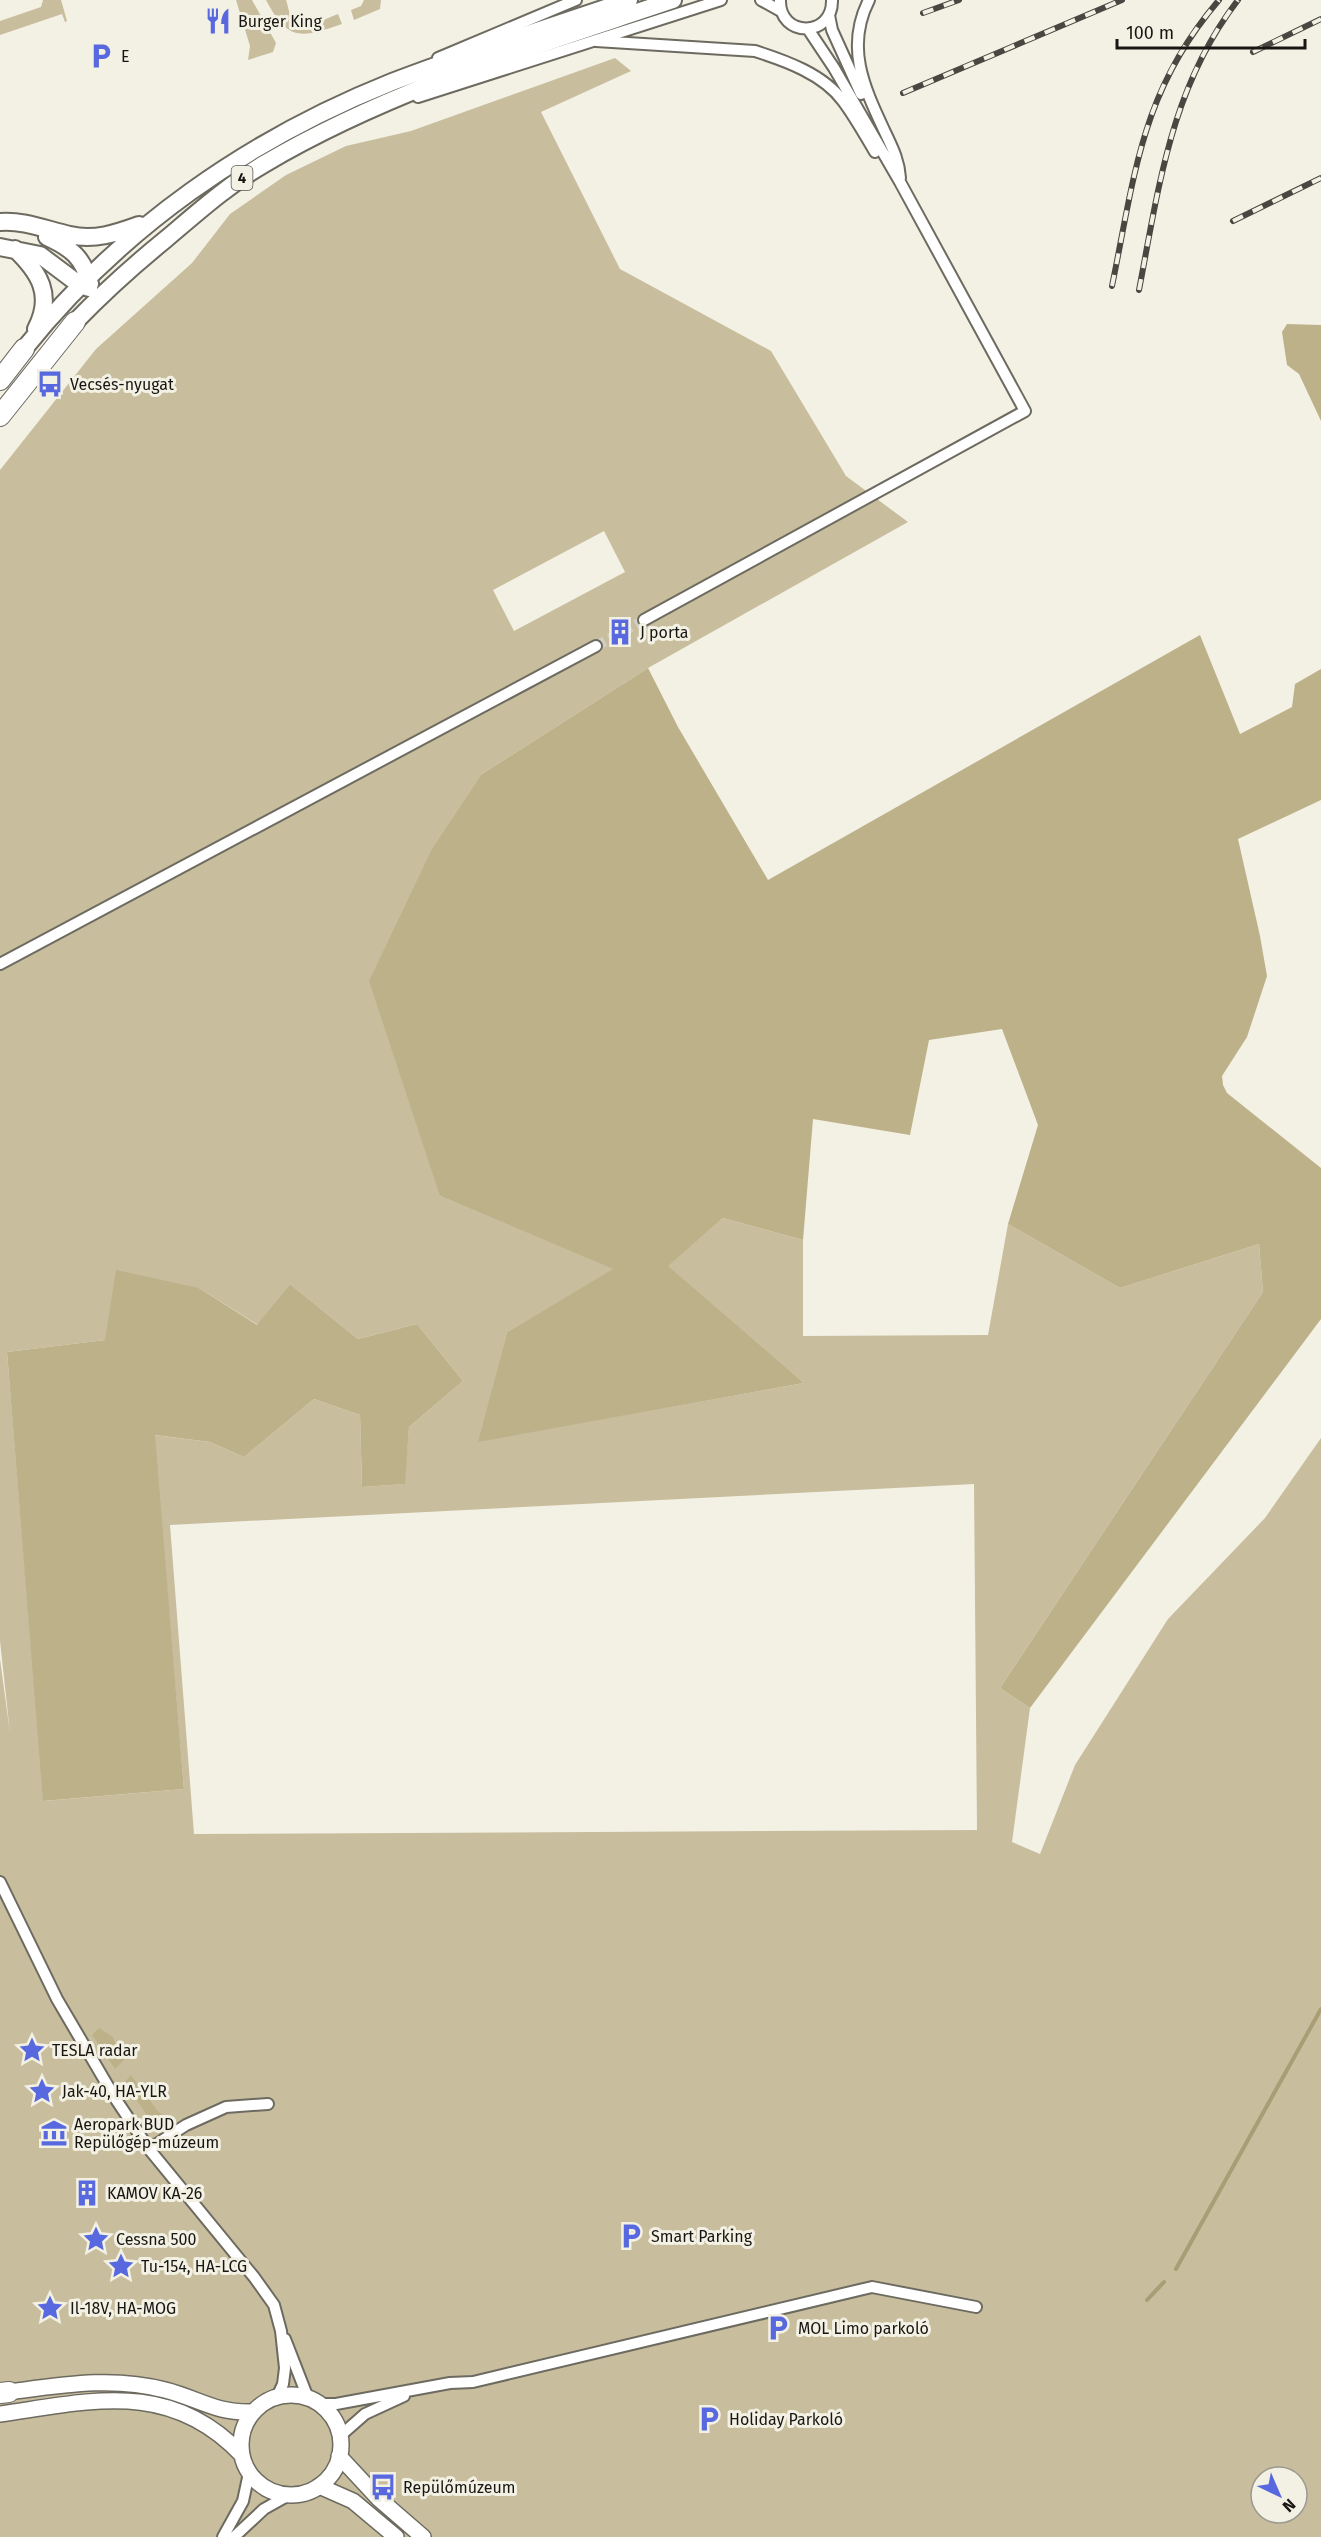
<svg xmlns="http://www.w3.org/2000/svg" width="1321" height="2537" viewBox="0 0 1321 2537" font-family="'Fira Sans',sans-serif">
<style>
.green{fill:#c8be9e;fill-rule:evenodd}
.forest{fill:#bdb18a}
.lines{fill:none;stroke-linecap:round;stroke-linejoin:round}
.stream{stroke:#a99d76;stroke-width:4}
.street-tunnel{stroke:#d2cfc4;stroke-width:10;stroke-dasharray:10 5;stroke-linecap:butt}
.street-casing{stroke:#6d6a60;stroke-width:14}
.secondary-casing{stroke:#6d6a60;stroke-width:18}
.primary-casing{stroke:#6d6a60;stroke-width:20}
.highway-casing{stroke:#6d6a60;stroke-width:22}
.street{stroke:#fff;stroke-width:10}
.secondary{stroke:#fff;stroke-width:15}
.primary{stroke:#fff;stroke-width:16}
.highway{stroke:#fff;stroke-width:20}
.rail-casing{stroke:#494741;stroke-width:6}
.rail{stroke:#f3f0e4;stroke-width:4;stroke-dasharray:11;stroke-linecap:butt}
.labels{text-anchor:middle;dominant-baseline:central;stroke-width:6;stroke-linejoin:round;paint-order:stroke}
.shield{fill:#f3f0e4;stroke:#5a5751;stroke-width:1.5}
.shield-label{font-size:15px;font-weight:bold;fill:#181612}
.poi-label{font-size:16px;fill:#181612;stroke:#f3f0e4;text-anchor:start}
</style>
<rect width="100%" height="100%" fill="#f3f0e4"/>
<path class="green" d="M43 0H61L67 21 65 22 62 14 0 35V21L41 7Z
M236 0H252L276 43 273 52 248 60 250 46Z
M266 0H286C288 5 289 14 292 19 302 32 327 18 338 14L342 24C301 38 288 42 266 0Z
M364 0H381L380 9 354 20 351 10 361 6Z
M615 58 631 71 541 112 620 269 771 351 846 476 908 522 648 668 482 774 440 1196 614 1269 507 1332 479 1441 804 1383 667 1266 723 1218 803 1240V1336L988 1335 1008 1224 1120 1288 1259 1244 1263 1292 1000 1688 1030 1708 1012 1842 1040 1854 1075 1765 1168 1619 1265 1518 1321 1438V2537H0V1659L10 1733 0 1641V470L96 349 192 263 230 214 286 175 346 146 411 131ZM604 531 625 572 514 631 493 590ZM290 1284 358 1339 417 1324 463 1381 409 1427 404 1484 362 1487 360 1415 314 1399 244 1457 210 1442 154 1435 184 1789 44 1801 7 1352 105 1340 199 1288 258 1325ZM974 1484 977 1830 194 1834 170 1525ZM1261 2477H1297V2513H1261Z"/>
<path class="forest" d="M1287 324 1321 325V421L1299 374 1287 365 1282 332Z
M1200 635 1240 734 1292 707 1295 684 1321 669V800L1238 839 1260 936 1267 976 1247 1037 1222 1076 1223 1085 1227 1093 1321 1168V1319L1030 1708 1000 1688 1263 1292 1259 1244 1120 1288 1008 1224 1038 1125 1002 1029 929 1040 910 1135 813 1119 803 1240 723 1218 668 1266 804 1383 478 1442 507 1332 613 1269 440 1196 369 981 432 849 482 774 648 668 678 727 768 880Z
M116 1270 199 1288 257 1325 290 1284 358 1339 417 1324 463 1381 409 1427 405 1484 362 1487 360 1415 314 1399 244 1457 210 1442 155 1435 184 1789 43 1801 7 1352 105 1340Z
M99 2028 113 2037 118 2051 124 2060 115 2069 92 2035Z
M131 2075 157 2110 177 2129 160 2135 125 2082Z"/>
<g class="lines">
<path class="stream" d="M1176 2269 1321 2009
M1147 2300 1164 2282"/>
<path class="street-tunnel" d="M596 646 644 620"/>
<g class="street-casing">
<path id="street" d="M761 0 781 11
M780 0C779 38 833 38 832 0
M869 0C845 47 864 87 884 130 892 147 899 160 900 178
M829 15 832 30 861 94
M596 41 755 51C786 61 823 74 843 101 855 117 865 135 875 152
M438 58 576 0
M418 97 721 0
M644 620 1025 411 900 182 834 68 808 29
M0 964 596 646
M0 1882 57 1999 115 2098 149 2149 254 2277 274 2305 281 2331 285 2368 283 2384 277 2397
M149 2149 186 2125 226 2107 268 2104
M285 2339 308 2398
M320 2404H336L450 2383 473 2382 872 2287 976 2307
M340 2436 365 2414 404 2396
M223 2537 243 2501 249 2473
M234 2537 264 2509 289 2495"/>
</g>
<g class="secondary-casing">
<path id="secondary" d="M9 2392C62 2385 113 2376 165 2390 200 2399 214 2413 253 2412
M241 2445a50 50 0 1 1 100 0a50 50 0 1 1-100 0Z
M0 2414C92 2401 170 2379 242 2455
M339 2456 378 2498 423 2537
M319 2486 353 2501 396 2537"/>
</g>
<g class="primary-casing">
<path id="primary" d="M0 222C24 220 47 230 70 235 94 241 117 233 139 225
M47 237C71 248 83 257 90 284
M0 247 40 255 80 285 89 288
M15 249C39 272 54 295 36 329
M75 322C104 292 134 265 166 239 198 212 228 185 264 164 391 89 534 47 673 0
M24 349C121 228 249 139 392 82 470 52 550 27 629 0"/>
</g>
<g class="highway-casing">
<path id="highway" d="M0 380 24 349
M0 416 75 322
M0 2393 9 2392"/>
</g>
<use href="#street" class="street"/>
<use href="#secondary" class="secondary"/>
<use href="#primary" class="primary"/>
<use href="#highway" class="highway"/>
<g class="rail-casing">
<path id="rail" d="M923 13 959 0
M1253 52 1321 19
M903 93 1122 0
M1233 221 1321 178
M1112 286C1135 174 1141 91 1219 0
M1139 290C1159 186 1171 87 1238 0"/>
</g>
<use href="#rail" class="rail"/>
</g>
<defs>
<g id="restaurant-bare" transform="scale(2.07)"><path d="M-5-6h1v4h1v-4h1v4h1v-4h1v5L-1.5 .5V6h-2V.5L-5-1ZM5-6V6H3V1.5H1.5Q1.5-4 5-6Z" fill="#5869e0" stroke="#f3f0e4" stroke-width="2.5" paint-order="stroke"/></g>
<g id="parking-bare" transform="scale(2.07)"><path d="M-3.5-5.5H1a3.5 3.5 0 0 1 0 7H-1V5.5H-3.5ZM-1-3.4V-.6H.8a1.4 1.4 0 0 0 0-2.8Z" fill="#5869e0" stroke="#f3f0e4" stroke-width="2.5" paint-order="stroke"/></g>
<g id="bus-bare" transform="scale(2.07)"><path d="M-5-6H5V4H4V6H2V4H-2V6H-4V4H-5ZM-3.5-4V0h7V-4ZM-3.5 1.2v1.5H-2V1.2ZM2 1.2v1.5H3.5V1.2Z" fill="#5869e0" stroke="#f3f0e4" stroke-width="2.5" paint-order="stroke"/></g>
<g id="building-bare" transform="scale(2.07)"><path d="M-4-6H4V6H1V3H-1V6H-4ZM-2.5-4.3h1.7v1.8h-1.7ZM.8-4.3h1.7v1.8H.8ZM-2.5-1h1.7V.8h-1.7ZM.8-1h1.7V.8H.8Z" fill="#5869e0" stroke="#f3f0e4" stroke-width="2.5" paint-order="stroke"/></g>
<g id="sight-bare" transform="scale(2.07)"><path d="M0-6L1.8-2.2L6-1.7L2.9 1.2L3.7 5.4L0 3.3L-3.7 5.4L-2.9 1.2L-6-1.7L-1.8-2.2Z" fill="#5869e0" stroke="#f3f0e4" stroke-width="2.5" paint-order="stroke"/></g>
<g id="museum-bare" transform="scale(2.07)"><path d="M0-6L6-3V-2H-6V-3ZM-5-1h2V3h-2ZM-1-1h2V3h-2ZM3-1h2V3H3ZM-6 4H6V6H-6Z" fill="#5869e0" stroke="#f3f0e4" stroke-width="2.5" paint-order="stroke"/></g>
</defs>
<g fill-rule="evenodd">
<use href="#restaurant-bare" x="218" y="21"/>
<use href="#parking-bare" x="101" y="56"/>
<use href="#bus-bare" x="50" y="384"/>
<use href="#building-bare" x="620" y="632"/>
<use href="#sight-bare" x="32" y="2050"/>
<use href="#sight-bare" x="42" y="2091"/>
<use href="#museum-bare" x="54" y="2133"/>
<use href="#building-bare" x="87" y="2193"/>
<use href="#parking-bare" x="631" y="2236"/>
<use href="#sight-bare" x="96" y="2239"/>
<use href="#sight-bare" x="121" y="2266"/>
<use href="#sight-bare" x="50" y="2308"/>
<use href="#parking-bare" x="778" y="2328"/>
<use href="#parking-bare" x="709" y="2419"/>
<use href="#bus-bare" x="383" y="2487"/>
</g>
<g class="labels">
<rect class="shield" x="231.5" y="166" width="21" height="24" rx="4.5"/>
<g class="shield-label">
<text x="242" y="178">4</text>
</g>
<g class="poi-label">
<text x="238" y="21">Burger King</text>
<text x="121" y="56">E</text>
<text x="70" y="384">Vecsés-nyugat</text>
<text x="640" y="632">J porta</text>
<text x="52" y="2050">TESLA radar</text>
<text x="62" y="2091">Jak-40, HA-YLR</text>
<text x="74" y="2124">Aeropark BUD<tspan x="74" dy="18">Repülőgép-múzeum</tspan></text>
<text x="107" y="2193">KAMOV KA-26</text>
<text x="651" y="2236">Smart Parking</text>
<text x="116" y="2239">Cessna 500</text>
<text x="141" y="2266">Tu-154, HA-LCG</text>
<text x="70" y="2308">Il-18V, HA-MOG</text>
<text x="798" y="2328">MOL Limo parkoló</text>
<text x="729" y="2419">Holiday Parkoló</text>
<text x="403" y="2487">Repülőmúzeum</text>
</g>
</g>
<g transform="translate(1279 2495) rotate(136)"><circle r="28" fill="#f3f0e4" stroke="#9b9990" stroke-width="1.5"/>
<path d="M0-4.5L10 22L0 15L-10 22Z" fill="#5869e0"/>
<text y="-9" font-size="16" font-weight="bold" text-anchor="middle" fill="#181612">N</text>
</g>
<path d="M1117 39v9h188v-9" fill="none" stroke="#181612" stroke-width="3"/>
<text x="1126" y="39" font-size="18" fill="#181612" stroke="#f3f0e4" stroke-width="4.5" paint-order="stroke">100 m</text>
</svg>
